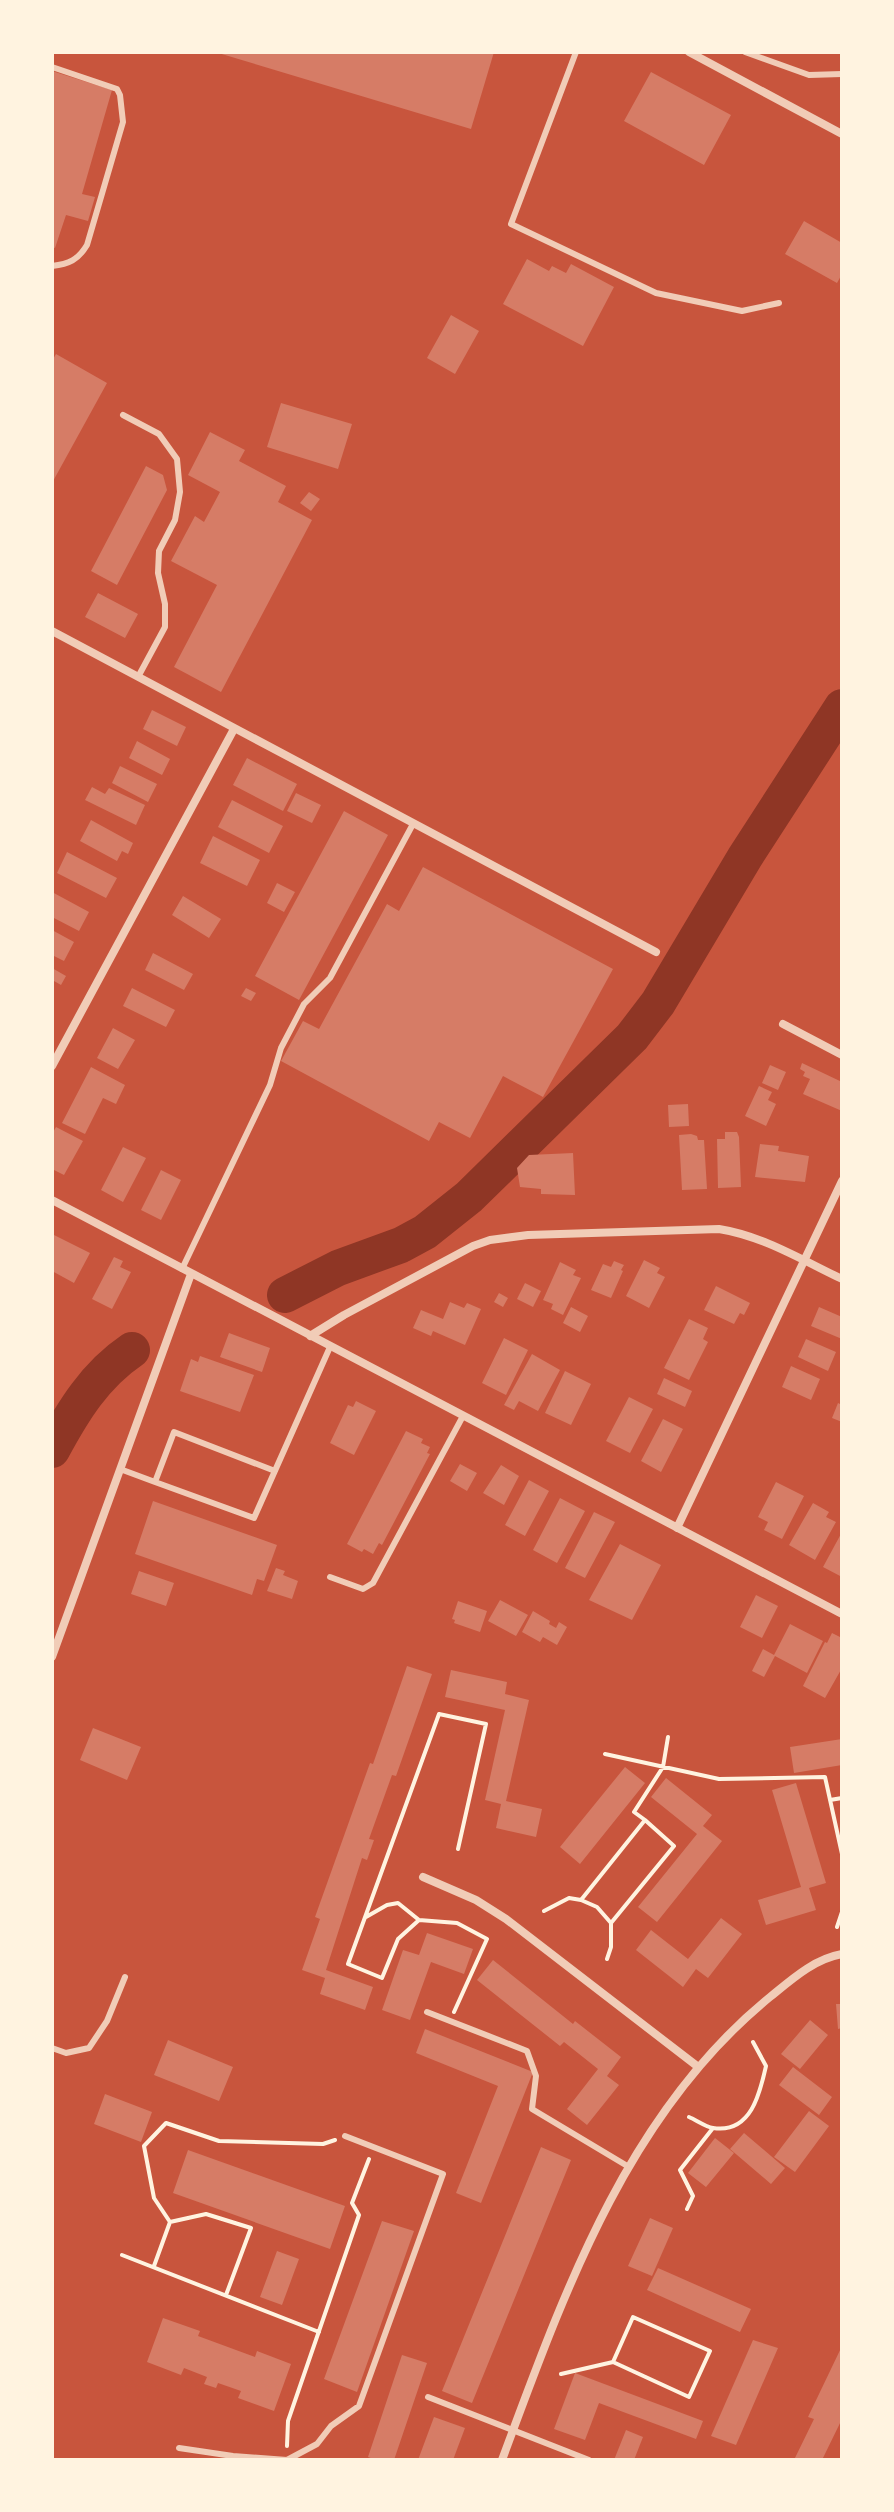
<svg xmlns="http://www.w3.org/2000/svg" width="894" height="2512" viewBox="0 0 894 2512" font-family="'Roboto Serif',serif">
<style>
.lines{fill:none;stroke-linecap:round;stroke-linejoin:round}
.river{stroke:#8f3625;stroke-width:36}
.building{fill:#d67c66}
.path{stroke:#fff3e0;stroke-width:4}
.service{stroke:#f1ccb7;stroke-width:6}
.minor{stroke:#f1ccb7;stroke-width:8}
</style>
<rect width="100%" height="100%" fill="#c8553d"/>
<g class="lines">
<path class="river" d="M285 1295 338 1268 401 1245 425 1232 469 1197 632 1037 658 1003 745 857 842 707
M52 1450C73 1411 95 1375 132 1350"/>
</g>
<path class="building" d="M215 52H494L471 129Z
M52 71 112 90 82 194 95 197 88 221 66 215 55 248 52 247Z
M651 72 731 115 704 165 624 121Z
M804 221 842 243V274L837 283 785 254Z
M527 259 549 271 552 266 566 273 571 264 614 287 583 346 503 304Z
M451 315 479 331 455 374 427 358Z
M56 354 107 383 52 483V361Z
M281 403 352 424 338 469 267 447Z
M210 432 245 450 239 461 286 486 278 502 312 520 221 692 174 667 217 585 171 561 195 516 204 522 220 492 188 475Z
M146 466 163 475 167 490 117 585 91 571Z
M309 492 320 499 311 511 300 503Z
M98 593 138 614 125 638 85 617Z
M152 710 186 727 177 746 143 729Z
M137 741 170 759 162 775 129 758Z
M247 758 297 784 283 811 233 785Z
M120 766 157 784 148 802 112 783Z
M92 787 105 794 109 788 145 805 136 825 85 800Z
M296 793 321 805 312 823 287 811Z
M232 800 283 826 269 853 218 827Z
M344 811 388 835 299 1000 255 976Z
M91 820 133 843 128 854 122 851 117 861 80 841Z
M213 836 260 860 247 886 200 863Z
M67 852 117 878 106 898 57 873Z
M423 867 613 969 543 1097 503 1076 470 1138 439 1122 429 1141 281 1061 303 1021 319 1029 387 904 399 911Z
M277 883 295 892 284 912 267 903Z
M52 892 89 912 79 931 52 917Z
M183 896 221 919 209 938 172 915Z
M52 930 74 942 64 961 52 955Z
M153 953 193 974 184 990 145 970Z
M52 968 66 976 61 985 54 981 52 985Z
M132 988 175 1010 166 1027 123 1006Z
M246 988 256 993 251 1001 241 996Z
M113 1028 135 1040 118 1069 97 1058Z
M802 1063 842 1082V1111L803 1094 810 1079 803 1076 805 1072 800 1069Z
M770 1065 786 1072 778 1090 762 1083Z
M91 1067 125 1085 116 1104 103 1098 85 1134 62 1123Z
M759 1086 772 1092 768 1100 776 1104 766 1126 745 1116Z
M688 1104 689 1126 669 1127 668 1105Z
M56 1127 83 1141 64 1175 52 1169V1134Z
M725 1132H737L739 1137 741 1187 718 1188 717 1139H725Z
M691 1134 697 1136 698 1140H704L707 1189 682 1190 679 1135Z
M760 1144 779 1146 778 1151 809 1156 805 1182 755 1177Z
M123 1147 146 1158 123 1202 101 1190Z
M573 1153 575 1195 541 1194V1189L520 1187 517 1168 529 1155Z
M161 1170 181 1180 161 1220 141 1210Z
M52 1234 90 1253 74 1283 52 1271Z
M114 1257 123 1261 120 1267 131 1272 112 1309 92 1299Z
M644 1260 660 1268 657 1273 665 1277 649 1308 626 1296Z
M614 1261 624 1265 621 1270 623 1271 611 1298 591 1290 603 1264 611 1267Z
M560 1262 576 1270 573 1275 581 1278 563 1315 551 1309 553 1304 543 1300Z
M525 1283 541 1291 533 1307 517 1299Z
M716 1286 750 1303 744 1315 740 1313 734 1324 704 1310Z
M499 1293 508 1298 503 1307 494 1302Z
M450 1302 464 1308 467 1303 481 1309 465 1345 433 1331 431 1336 413 1328 421 1310 443 1319Z
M571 1307 588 1316 580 1332 563 1323Z
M819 1307 842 1317V1339L811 1326Z
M689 1319 708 1328 703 1339 708 1342 689 1380 664 1368Z
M229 1333 270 1348 262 1372 220 1357Z
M504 1338 528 1350 506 1395 482 1383Z
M806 1339 836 1352 828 1371 798 1357Z
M532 1354 560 1370 538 1411 519 1401 514 1410 504 1405Z
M200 1356 254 1375 240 1412 180 1391 191 1359 198 1362Z
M791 1366 820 1379 811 1400 782 1387Z
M565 1371 591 1384 571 1425 545 1413Z
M664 1378 692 1391 685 1407 657 1394Z
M629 1397 653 1409 630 1453 606 1441Z
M356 1401 376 1411 354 1455 330 1443 348 1405 353 1407Z
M838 1403 842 1405V1422L832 1418Z
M663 1419 683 1429 661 1472 641 1461Z
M406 1431 423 1439 421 1443 430 1447 427 1453 430 1454 382 1545 379 1543 373 1554 364 1549 362 1552 347 1544Z
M460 1464 477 1473 467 1491 450 1481Z
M501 1465 519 1476 504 1505 483 1493Z
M529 1480 549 1491 525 1536 505 1525Z
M776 1482 804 1496 782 1539 764 1530 768 1522 758 1517Z
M560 1498 585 1511 557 1563 533 1550Z
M153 1501 277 1545 264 1581 257 1579 252 1595 135 1554Z
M813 1503 829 1512 826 1517 836 1522 815 1560 789 1545Z
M594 1512 615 1522 585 1578 565 1568Z
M842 1532V1577L823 1567Z
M620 1544 661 1565 632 1620 589 1600Z
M276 1568 285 1571 283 1575 298 1581 292 1599 267 1591Z
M139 1571 174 1583 166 1606 131 1594Z
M756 1595 778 1606 762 1638 740 1627Z
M500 1600 528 1615 516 1636 488 1621Z
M458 1601 487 1611 480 1632 454 1623 455 1620 452 1619Z
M533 1611 550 1621 549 1624 556 1628 559 1622 567 1627 557 1645 543 1637 540 1642 522 1632Z
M790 1624 823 1641 807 1673 775 1656 764 1677 752 1671 763 1649 774 1655Z
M832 1633 842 1638V1668L825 1698 803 1686 825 1642 827 1643Z
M407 1666 432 1674 396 1776 392 1775 369 1839 374 1840 367 1860 362 1858 326 1970 373 1987 365 2010 320 1994 325 1978 302 1970 320 1919 315 1917 370 1763 373 1764Z
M451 1670 507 1682 505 1694 529 1700 506 1801 542 1809 536 1837 496 1828 501 1804 485 1800 505 1710 445 1697Z
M93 1728 141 1747 127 1780 80 1760Z
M842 1739V1765L794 1773 790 1747Z
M625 1767 645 1783 580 1864 560 1847Z
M666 1778 712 1815 703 1826 722 1841 657 1922 638 1907 697 1834 651 1797Z
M796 1783 826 1883 809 1888 816 1910 766 1925 758 1900 801 1887 772 1790Z
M721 1918 742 1934 708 1978 696 1969 683 1987 636 1950 651 1930 688 1959Z
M427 1933 473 1949 464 1974 431 1962 410 2020 382 2010 403 1950 419 1955Z
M493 1960 573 2024 575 2021 621 2057 607 2076 619 2085 587 2125 567 2109 598 2069 564 2042 560 2046 477 1980Z
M836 2004H842V2028L838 2029Z
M810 2020 828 2035 800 2069 781 2054Z
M425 2029 533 2072 481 2203 456 2193 498 2086 416 2053Z
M168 2040 233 2067 219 2101 154 2075Z
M793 2067 832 2097 819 2115 779 2085Z
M105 2094 152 2112 141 2142 94 2124Z
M809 2111 829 2126 795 2172 774 2157Z
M744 2133 785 2168 771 2184 730 2149Z
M715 2138 734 2153 706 2187 688 2173Z
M541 2147 571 2160 472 2403 442 2391Z
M188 2150 345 2206 330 2249 173 2193Z
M650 2218 673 2228 652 2276 628 2266Z
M382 2221 414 2231 357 2392 324 2379Z
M277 2251 299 2259 282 2305 260 2297Z
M658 2268 751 2309 740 2332 647 2290Z
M163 2318 200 2331 198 2336 255 2357 257 2351 291 2364 274 2411 238 2398 241 2391 218 2383 216 2388 204 2384 207 2377 184 2368 181 2375 147 2362Z
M753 2340 778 2348 736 2445 711 2436Z
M842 2346V2419L822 2460H794L814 2419 808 2417Z
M402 2355 427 2363 394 2460H376L368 2457Z
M575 2373 703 2421 696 2439 599 2403 585 2440 554 2429Z
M434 2417 465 2428 453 2460H418Z
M626 2430 643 2437 634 2460H614Z"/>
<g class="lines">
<path class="path" d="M605 1754 719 1779 825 1777 842 1854
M830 1800 842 1798
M645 1820 634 1812 663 1767 668 1737
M581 1900 597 1907 611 1923
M544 1911 569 1898 581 1900 645 1820 674 1846 611 1923V1947L607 1959
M366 1917 387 1905 398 1903 419 1920
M837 1927 842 1912
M454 2012 487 1939 457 1923 419 1920 398 1939 382 1978 348 1964 439 1714 486 1724 458 1849
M689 2117C696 2120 706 2127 713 2128 751 2134 760 2093 766 2066L753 2042
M687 2209 693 2196 680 2170 713 2128
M170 2222 206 2214 251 2228 226 2295
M122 2255 319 2332
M154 2266 170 2222 154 2198 144 2146 166 2123 219 2141 323 2144 335 2140
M561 2374 613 2362 633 2317 710 2351 689 2397 613 2362
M287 2446 288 2421 359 2215 352 2203 369 2159"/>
<path class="service" d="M576 52 511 224 656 293 742 311 779 303
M745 52 809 75 842 74
M52 67 117 89 120 95 123 122 87 245C78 260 69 264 52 266
M123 415 159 434 177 459 180 492 175 520 159 551 158 573 165 604V627L138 677
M182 1269 270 1085 281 1048 304 1004 330 978 413 824
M120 1469 155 1482
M275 1471 174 1432 155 1482 254 1518 330 1347
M330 1577 363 1589 373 1583 463 1416
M427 2012 527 2051 536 2076 532 2109 629 2167
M52 2048 66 2053 89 2048 107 2021 125 1977
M428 2397 589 2460
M179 2448 233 2456 287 2460 317 2444 331 2426 359 2406 443 2174 345 2136"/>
<path class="minor" d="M689 52 842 134
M52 631 656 952
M783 1024 842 1055
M52 1066 234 729
M52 1200 842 1614
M310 1336 344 1315 473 1246 490 1240 528 1235 719 1229C763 1236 802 1260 842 1279
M677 1528 842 1181
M52 1657 191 1274
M423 1877 476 1900 506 1919 697 2066
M502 2460C564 2293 627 2113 770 1997 792 1979 814 1959 842 1954"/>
</g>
<rect width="894" height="2512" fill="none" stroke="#fff3e0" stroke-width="108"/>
</svg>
